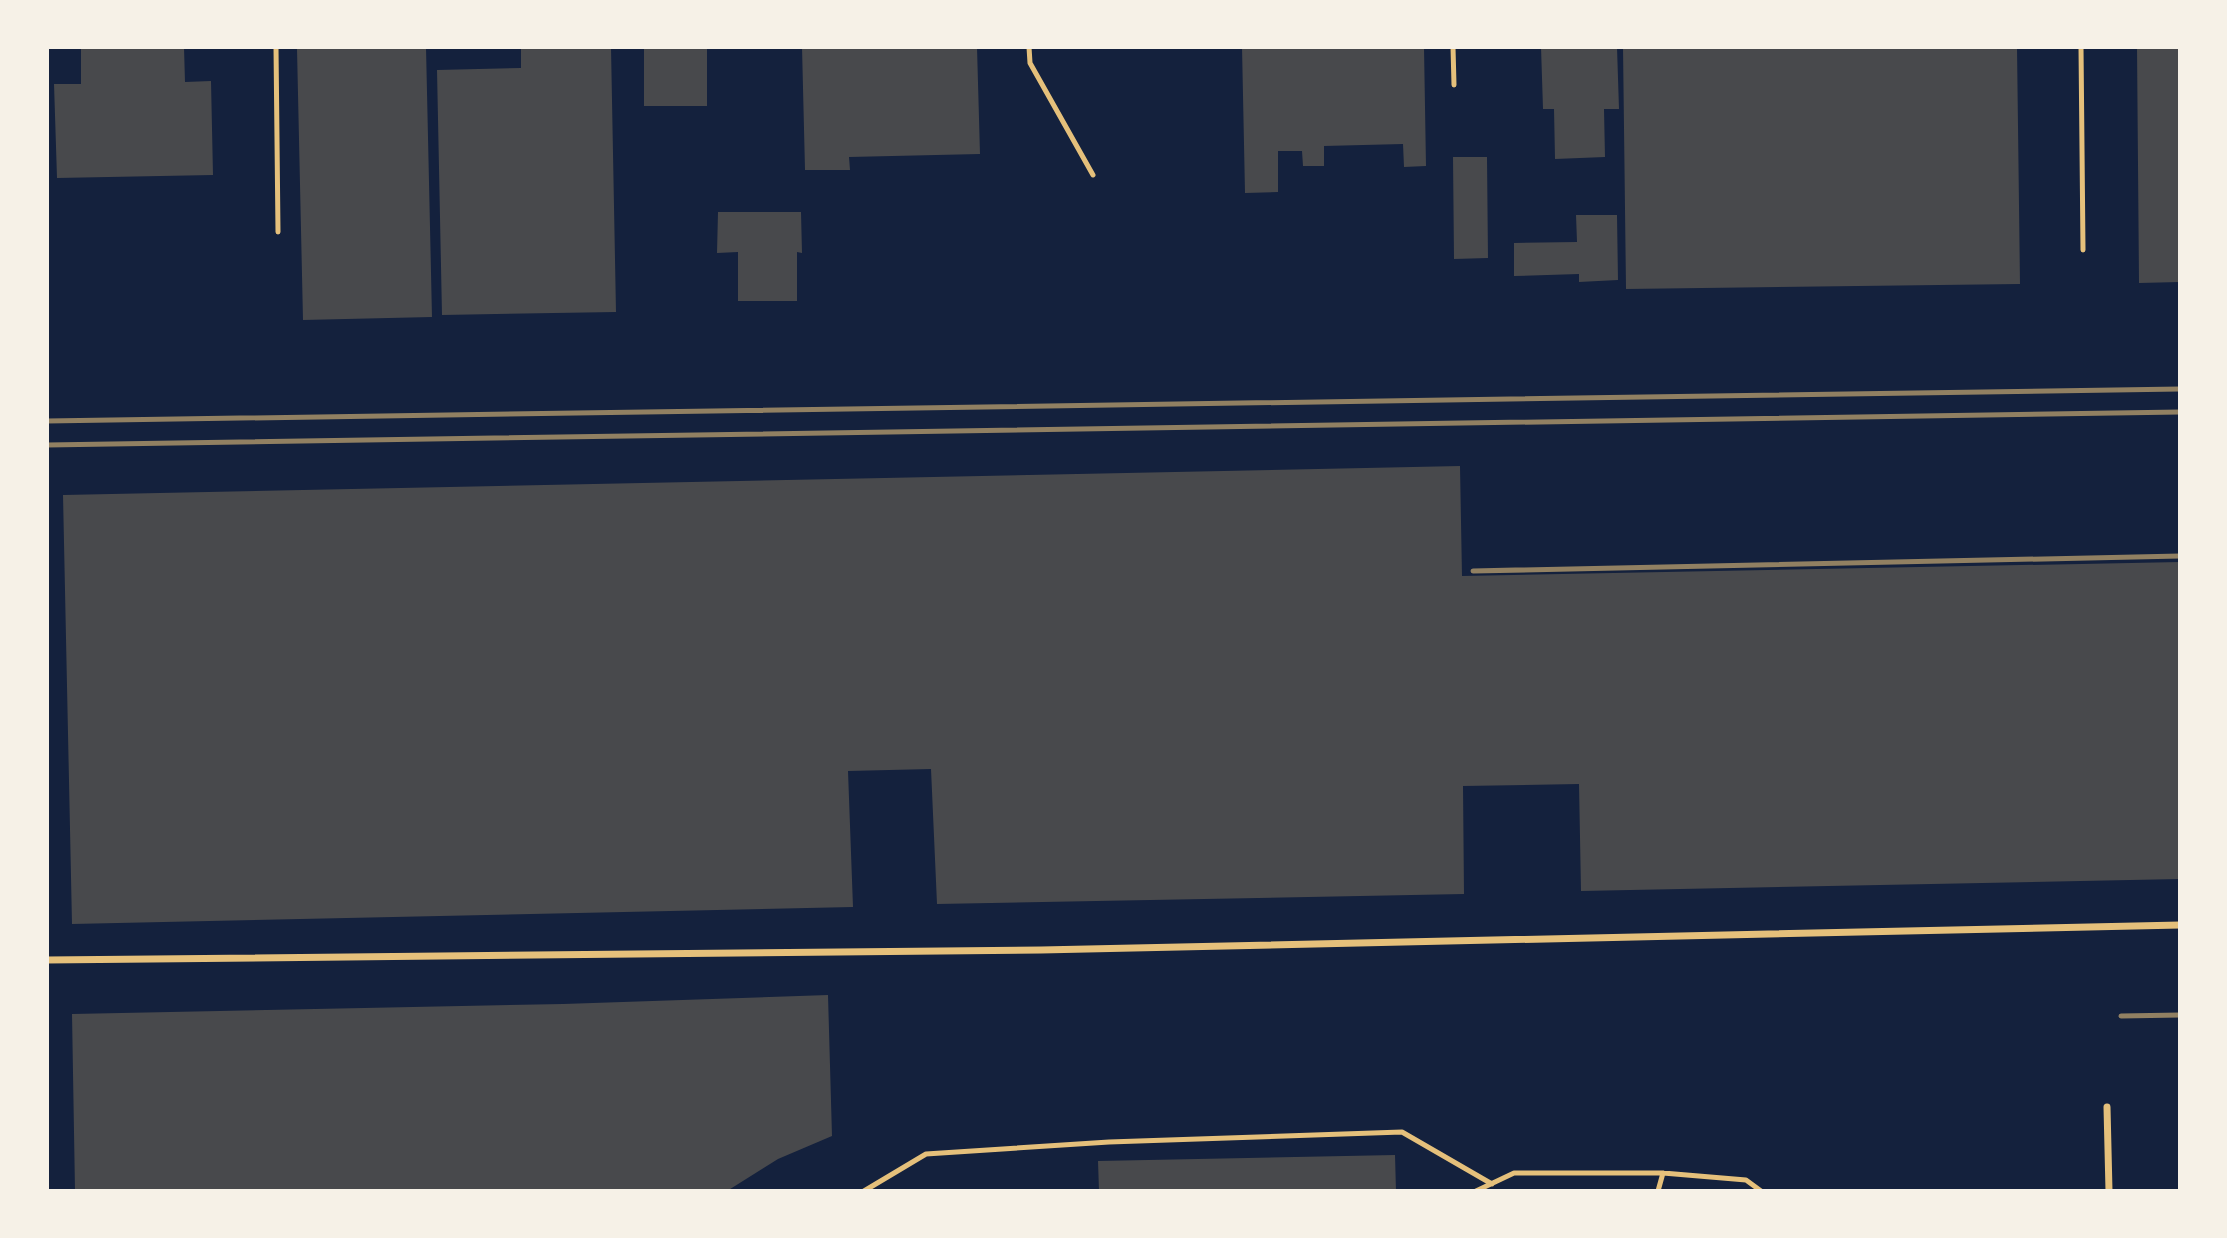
<svg xmlns="http://www.w3.org/2000/svg" width="2227" height="1238" viewBox="0 0 2227 1238" font-family="Karla,sans-serif">
<style>
.building{fill:#48494c}
.lines{fill:none;stroke-linecap:round;stroke-linejoin:round}
.service{stroke:#e5c07b;stroke-width:5}
.minor{stroke:#e5c07b;stroke-width:7}
.rail{stroke:#918062;stroke-width:5}
</style>
<rect width="100%" height="100%" fill="#14213d"/>
<path class="building" d="M81 47H184L185 82 211 81 213 175 57 178 54 84H81Z
M426 47 432 317 303 320 297 49Z
M521 47H611L616 312 442 315 437 70 521 68Z
M644 47H707V106H644Z
M802 47H977L980 154 849 157 850 170H805Z
M1242 47H1424L1426 166 1404 167 1403 144 1324 146V166H1303L1302 151H1278V192L1245 193Z
M1541 47H1617L1619 109H1604L1605 157 1555 159 1554 109H1543Z
M1623 47H2017L2020 284 1626 289Z
M2137 47H2180V282L2139 283Z
M1453 157H1487L1488 258 1454 259Z
M718 212H801L802 253 797 252V301H738V252L717 253Z
M1576 215H1617L1618 280 1579 282V274L1514 276V243L1577 242Z
M1460 466 1462 576 2180 562V879L1581 891 1579 784 1463 786 1464 894 937 904 931 769 848 771 853 907 72 924 63 495Z
M828 995 832 1136 778 1159 727 1191H75L72 1014 563 1004Z
M1395 1155 1396 1191H1099L1098 1161Z"/>
<g class="lines">
<path class="service" d="M276 47 278 232
M1029 47 1030 63 1093 175
M1453 47 1454 85
M2081 47 2083 250
M864 1191 926 1154 1109 1142 1402 1132 1492 1184
M1476 1191 1514 1173H1663L1746 1180 1761 1191
M1658 1191 1663 1173"/>
<path class="minor" d="M47 960 1041 950 2180 925
M2107 1107 2109 1191"/>
<path class="rail" d="M47 421 2180 389
M47 445 2180 412
M1473 571 2180 556
M2121 1016 2180 1015"/>
</g>
<rect width="2227" height="1238" fill="none" stroke="#f6f1e7" stroke-width="98"/>
</svg>
